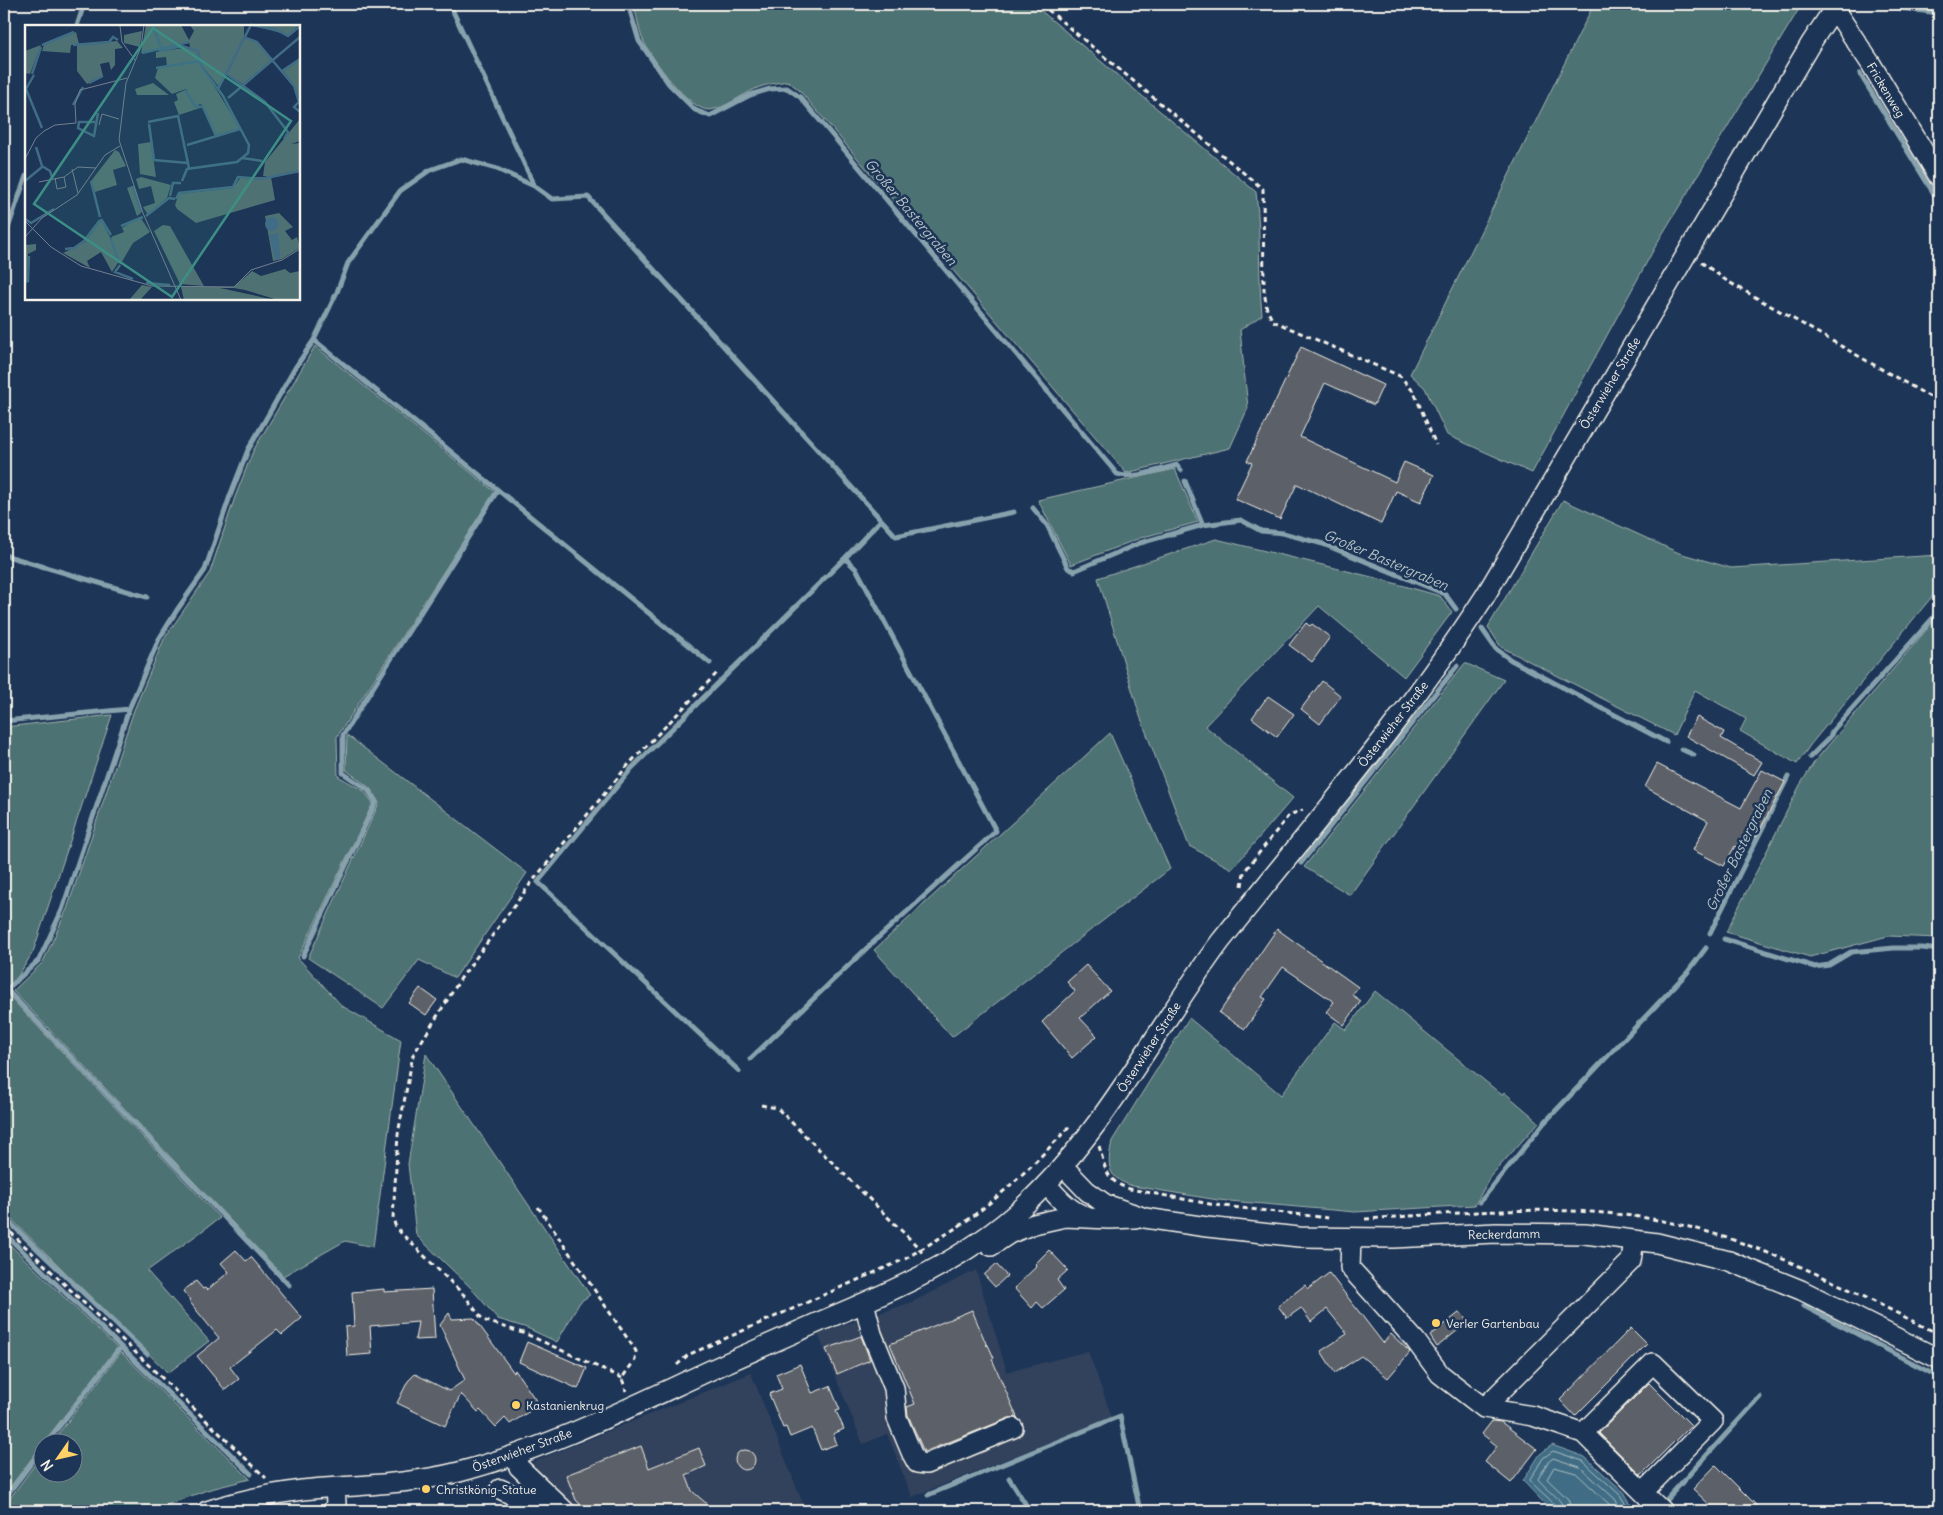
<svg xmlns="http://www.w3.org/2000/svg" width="1943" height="1515" viewBox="0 0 1943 1515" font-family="Delius,sans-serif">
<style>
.built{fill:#30425c}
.green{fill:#4e7273;stroke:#a1b2ae}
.water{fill:#406d85;stroke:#88a2ad}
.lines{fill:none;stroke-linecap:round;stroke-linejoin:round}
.shore{stroke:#acbcc0;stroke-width:1}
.stream{stroke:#88a2ad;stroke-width:5}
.building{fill:#5c6167;stroke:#f4f1e8}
.minor-casing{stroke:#f4f1e8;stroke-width:22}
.path{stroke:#f4f1e8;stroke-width:3;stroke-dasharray:5 4;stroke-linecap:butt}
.minor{stroke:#1d3557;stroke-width:19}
.poi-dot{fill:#ffd166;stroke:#1d3557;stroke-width:2}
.labels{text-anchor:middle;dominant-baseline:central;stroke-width:5;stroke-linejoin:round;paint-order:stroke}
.street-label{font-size:12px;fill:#f4f1e8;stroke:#1d3557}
.poi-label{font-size:12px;fill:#f4f1e8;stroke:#1d3557;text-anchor:start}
.water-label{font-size:14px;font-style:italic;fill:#b5c3c5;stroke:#1d3557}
.inset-river{fill:none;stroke:#406d85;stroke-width:2.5}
.inset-road{fill:none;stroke:#738091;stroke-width:1}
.view{fill:#3d8f86;fill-opacity:0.15;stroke:#3d8f86;stroke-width:2.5}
.inset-edge{fill:none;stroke:#f4f1e8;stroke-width:2.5}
</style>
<rect width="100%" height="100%" fill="#1d3557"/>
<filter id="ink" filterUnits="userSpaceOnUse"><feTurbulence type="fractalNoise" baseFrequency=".02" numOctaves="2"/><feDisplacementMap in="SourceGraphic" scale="10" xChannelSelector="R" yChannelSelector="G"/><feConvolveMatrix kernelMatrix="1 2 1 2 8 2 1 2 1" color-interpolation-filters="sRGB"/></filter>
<g filter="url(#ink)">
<path class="built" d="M976 1270 1007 1372 1088 1351 1112 1417 912 1497 887 1434 863 1444 818 1334 912 1302Z
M751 1373 806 1511H578L542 1479 533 1462Z"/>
<path class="green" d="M632 4H1033L1256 192C1261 233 1258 274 1262 315L1240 330 1248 408 1230 448 1126 473 800 91 788 81C777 83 766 84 755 89 741 95 726 108 710 110 689 111 651 58 643 40 638 29 638 15 632 4Z
M1594 4H1802L1660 238 1532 473 1447 435 1425 388 1410 374Z
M315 346 495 492 337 737 338 776 364 791 373 803 298 958 342 1006 401 1040 373 1247 345 1241 283 1276 13 991 43 962 67 909 134 710 164 639 210 572 235 497 253 451Z
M1175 469 1198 522 1140 538 1071 565 1038 500Z
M1563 500 1679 553 1731 568 1939 555V588L1811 744 1797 764 1740 731 1746 719 1695 690 1674 735 1501 647 1488 627Z
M1216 539 1376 578 1440 596 1452 612 1404 677 1319 606 1205 726 1293 798 1232 869 1189 846 1140 716 1098 578Z
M1939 615V938L1888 936 1810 957 1726 932 1800 785 1815 761Z
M1465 663 1504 680 1350 895 1304 867Z
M112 715 33 952 7 994 220 1218 147 1271 209 1341 168 1373 4 1212V727Z
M1110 733 1170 869 952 1037 874 950Z
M347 735 527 873 455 978 419 960 383 1008 308 958 379 803 370 788 346 770Z
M1375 991 1502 1095 1504 1092 1539 1122 1490 1177 1475 1205 1355 1212 1218 1200 1133 1186C1106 1178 1107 1165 1112 1141L1189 1018 1281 1095 1335 1022 1346 1030Z
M426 1054 590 1295 580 1302 557 1342 527 1328 498 1319 470 1287 416 1235 408 1164Z
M4 1239 117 1348 44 1442H42V1445L4 1495Z
M121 1352 250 1479 207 1490 151 1511H4V1506L42 1455V1472H72V1442H52Z"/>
<path class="water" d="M1552 1445 1585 1457 1624 1492 1631 1504 1630 1511H1556L1543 1502 1523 1481 1540 1454Z"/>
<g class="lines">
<path class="shore" d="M1558 1511C1557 1503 1536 1489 1530 1480L1543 1458 1553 1451 1583 1461 1620 1495 1626 1505V1511
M1564 1511C1564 1499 1545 1489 1538 1479L1548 1462 1553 1458 1580 1467 1615 1499 1619 1506V1511
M1572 1511 1568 1499 1547 1479 1554 1467 1576 1473 1609 1504 1612 1511"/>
<path class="stream" d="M628 4 639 41 669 84 695 110 710 116 750 95 770 89 787 88 800 97 1117 474C1132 480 1162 469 1177 465L1181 470
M1870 4 1939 13
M451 7 534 185
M77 26 84 4
M1860 74 1939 202
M4 240 26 176
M314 340 710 663
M1185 481 1203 525 1241 520 1261 531 1283 533 1323 544 1445 594 1456 609
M1033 508 1047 525 1068 568 1074 571 1140 543 1203 525
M4 555 147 597
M1482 629 1496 649 1511 660 1666 742
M4 721 129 709
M1681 749 1694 755
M1810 757 1830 737 1833 730 1934 617 1939 607
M1301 863 1457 666
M1710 933 1788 777
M1724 939 1815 967 1829 965 1851 952 1894 948H1922L1939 950
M303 956 376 802 368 790 343 773V735L498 490
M7 990 289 1285
M4 992 39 960 62 910 129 709 159 639 177 610 205 570 230 496 248 450 295 368 314 340 337 292 348 263 400 191 430 170 461 159 497 169 534 186 552 199 588 197 896 536 1014 512
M750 1059 868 947 996 831 857 570 845 558
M739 1071 538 882 632 768 845 558 881 520
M1480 1202 1544 1123 1687 973 1706 948
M4 1217 147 1354
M4 1233 251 1474
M1804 1306 1939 1377
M47 1442 121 1347
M1009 1478 1030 1511
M928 1495 1120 1416 1140 1511
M4 1499 42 1449
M1665 1501 1760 1397"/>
</g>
<path class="building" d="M1301 347 1383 385 1374 405 1325 383 1300 437 1395 482 1404 462 1434 475 1421 502 1396 491 1381 524 1297 484 1280 519 1235 499 1252 463 1247 461Z
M1306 623 1310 626 1312 624 1330 637 1312 662 1289 645Z
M1322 681 1341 696 1320 724 1301 709Z
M1268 696 1294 714 1277 737 1252 718Z
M1697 717 1724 732 1721 738 1762 762 1754 775 1686 736Z
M1657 764 1741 808 1762 770 1785 782 1756 837 1749 834 1741 849 1735 846 1724 866 1693 850 1708 821 1645 787Z
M1277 929 1358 987 1352 995 1361 1001 1344 1025 1326 1012 1334 1002 1283 967 1262 997 1266 999 1245 1029 1219 1013Z
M1086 965 1110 991 1080 1018 1097 1036 1072 1058 1042 1022 1075 991 1067 982Z
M420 988 437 1000 426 1015 409 1003Z
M236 1250 246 1261 251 1257 302 1318 282 1335 277 1330 230 1367 239 1379 225 1390 197 1356 219 1338 189 1301 190 1300 183 1291 196 1281 203 1289 205 1288 207 1290 229 1272 221 1263Z
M1049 1250 1068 1270 1057 1280 1064 1290 1043 1308 1037 1302 1032 1308 1014 1288 1037 1266 1035 1264Z
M996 1264 1007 1276 995 1287 984 1275Z
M1329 1273 1383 1343 1391 1334 1410 1352 1388 1378 1361 1356 1335 1373 1321 1351 1347 1334 1327 1309 1311 1322 1301 1308 1287 1318 1278 1306 1305 1285 1308 1289Z
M384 1289V1292L432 1289 435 1339 415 1340 418 1322 370 1326 372 1354 347 1356 345 1327 354 1326 352 1292Z
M972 1310 987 1346 988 1345 994 1358 992 1359 1017 1417 1009 1418 924 1452 908 1415 907 1407 915 1404 890 1344Z
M1460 1312 1468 1322 1437 1347 1430 1336Z
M449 1313 452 1319 474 1318 514 1373 515 1370 539 1405 510 1424 505 1418 496 1427 480 1410 478 1412 461 1394 445 1426 397 1403 408 1381 415 1374 449 1391 465 1380 440 1325Z
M1631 1328 1647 1344 1575 1416 1560 1400Z
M861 1336 870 1360 837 1374 826 1349Z
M527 1342 587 1368 578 1389 519 1362Z
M800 1364 812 1393 830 1386 840 1410 836 1411 844 1429 833 1434 837 1444 821 1450 812 1428 790 1437 786 1427 783 1428 769 1394 782 1389 776 1374Z
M1649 1383 1691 1425 1641 1475 1599 1433Z
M1492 1421 1501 1422 1537 1449 1511 1483 1485 1462 1497 1446 1482 1434Z
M641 1446 649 1468 699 1448 706 1466 686 1475 692 1491 715 1511H587L576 1500 566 1475Z
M735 1460a10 10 0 1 1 20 0a10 10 0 1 1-20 0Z
M1716 1465 1762 1511H1716L1693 1489Z"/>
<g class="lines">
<g class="minor-casing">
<path id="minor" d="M1831 4 1871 64 1939 177
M1063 1166 1087 1191 1105 1204 1145 1218 1207 1227 1299 1237 1393 1238 1496 1233 1585 1234 1657 1243 1729 1261 1801 1290 1939 1359
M1046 1184C1058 1197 1068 1210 1085 1216
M1351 1238 1350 1268 1415 1340 1440 1374 1484 1408 1533 1416 1583 1433 1662 1511
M991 1246 1009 1234 1034 1224 1065 1217 1109 1219 1135 1218
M866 1310 872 1334 894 1388 897 1418 912 1454 917 1463 926 1464 1013 1428
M1484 1408 1631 1261 1634 1240
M1583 1433 1653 1363 1713 1421 1643 1492
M514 1455 519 1467 565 1511
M500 1489 533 1505 542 1490
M207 1511C238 1501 270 1494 302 1490 354 1485 408 1485 459 1472 551 1448 638 1403 724 1364 756 1350 787 1336 819 1322 891 1292 966 1260 1024 1206 1105 1131 1155 1030 1220 942 1310 829 1406 718 1485 596L1811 43 1837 4
M333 1511 336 1503 335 1488"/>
</g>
<path class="path" d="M1041 4 1263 189 1264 290 1267 310 1273 321 1400 376 1414 392 1436 445
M1701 262 1727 281 1939 402
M1242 886 1244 872 1289 815 1303 810
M761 1105 777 1108 915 1244 924 1255
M1099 1146C1106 1169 1105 1181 1130 1189L1215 1205 1329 1218
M538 1207 636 1351 635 1360 622 1378 626 1391
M1365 1219C1464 1213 1565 1202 1663 1221 1761 1240 1851 1291 1939 1334
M4 1226 266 1478
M677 1365 688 1355 905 1259C927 1245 952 1232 973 1216 1009 1189 1040 1158 1071 1125
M622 1378 526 1334 483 1320 464 1295 401 1233 395 1225 393 1218 398 1134 413 1055 461 978 531 883 629 764 718 672
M180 1511 191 1507"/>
<use href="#minor" class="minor"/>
</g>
</g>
<g class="poi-dot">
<circle cx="1436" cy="1323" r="5"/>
<circle cx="516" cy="1405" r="5"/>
<circle cx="426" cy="1489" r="5"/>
</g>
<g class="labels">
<g class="street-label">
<text transform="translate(1886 90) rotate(59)">Frickenweg</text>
<text transform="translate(1610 383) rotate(-59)">Österwieher Straße</text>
<text transform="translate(1393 724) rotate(-52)">Österwieher Straße</text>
<text transform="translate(1149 1047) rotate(-57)">Österwieher Straße</text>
<text transform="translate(1504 1234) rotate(-1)">Reckerdamm</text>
<text transform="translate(522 1450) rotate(-20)">Österwieher Straße</text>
</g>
<g class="poi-label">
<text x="1446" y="1323">Verler Gartenbau</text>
<text x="526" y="1405">Kastanienkrug</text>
<text x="436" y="1489">Christkönig-Statue</text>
</g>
<g class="water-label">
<text transform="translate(911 212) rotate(50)">Großer Bastergraben</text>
<text transform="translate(1386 560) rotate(23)">Großer Bastergraben</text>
<text transform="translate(1739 850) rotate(-64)">Großer Bastergraben</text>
</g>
</g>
<g transform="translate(25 25)">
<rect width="275" height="275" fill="#1d3557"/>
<path d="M121 0H156L164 15 169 6 165 0H219V11L194 62 175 38 215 103 191 111 178 81 175 79 172 81 178 82 154 90 149 77 153 75 151 69 160 65 166 74 161 64 147 69 130 53 133 43 142 42 141 32 131 33V27L165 22 164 17 116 28ZM226 0H274L263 10ZM117 6 115 22 99 18V10ZM51 7 54 19 46 20 45 28 17 26 19 20ZM220 13 232 17 247 35 218 59 202 49ZM92 16 98 23 90 24V40L86 45 84 37 75 39 78 51 62 59 52 46V20ZM16 20 5 49 0 48V26ZM275 35V76L269 60 258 46ZM128 58 144 70H112L110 64ZM275 94V116L266 119 275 118V145L246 152 250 175 171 198 152 184 150 180 154 169 208 163 216 152H244L238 151 240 137ZM126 117 131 152 115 149 113 119ZM90 125 94 127 101 141 88 145 92 160 70 167 66 156ZM116 152 146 160 142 173 123 190 118 182 130 178 126 161 114 164 111 154ZM107 161 116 188 112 191 102 163ZM254 188 268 202 260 206 267 215 272 212 275 223 257 234 248 236 240 191ZM115 192 125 207 108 218 95 240 86 212 99 207 97 203ZM76 195 86 214 93 238 87 247 76 227 62 236 65 243 38 228 60 217ZM138 200 145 201 179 261 155 259 129 206ZM11 219V225L3 229V256L0 257V220ZM260 244 265 248 275 246V275H253L220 265 209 263H195L250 275H159L156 262H209L227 246 236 251ZM117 260 127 262 115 275H104Z" fill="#4e7273"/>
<path d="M240 199a7 7 0 1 1 14 0a7 7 0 1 1-14 0ZM253 208 255 229 254 234H250L244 210Z" fill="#406d85"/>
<path class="inset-river" d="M128 0 136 23M221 13 232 17 269 61 274 77 269 82 275 87M17 20 49 7M48 20 84 17 88 12 93 15M134 26 157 21 173 26 176 41 198 71 224 120 223 128 212 137 162 144 157 156M117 28 164 17M131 43 175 36M257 46 275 34M7 49 16 22M202 49 240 77 263 107 259 114M9 50 1 64 17 103M64 58 78 51M193 64 226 0 252 5 263 11 275 1M160 65 170 81 178 82 191 111M203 73 275 12M48 80 58 62M70 97H54L53 103 69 111 73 88M123 97 153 91 164 143M124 99 129 135 163 138M162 120 215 104M11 122 17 141 25 146 27 152M217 133 237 136M0 156 17 142M66 156 75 192M108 161 116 187M145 171 148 158H156M151 174 154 168 208 162 213 152 236 154 275 146M121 191 144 173 150 174M0 194 6 198 29 184M76 194 86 210M96 201 118 192M86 214 94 238M40 224 49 223 59 216 75 195M95 240 90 247 108 254M0 257 3 256 4 231M121 258 145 260"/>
<path class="inset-road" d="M119 0 116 22 101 58 94 115 118 188 156 275M95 1 97 17 110 35M74 100 77 89 94 94M0 134 11 113 19 106 30 100 51 98 50 79 55 65 102 53M47 144 53 168M30 153 32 164 41 162 39 152M14 157 39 152 53 142 71 143M0 196 26 222 56 241 127 261 209 262 226 245 257 235 275 224M0 212 17 193 52 170 80 130 95 121"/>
<path class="view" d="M128 3 266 96 147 272 9 179Z"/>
<rect width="275" height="275" class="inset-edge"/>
</g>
<rect width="1943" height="1515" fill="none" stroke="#1d3557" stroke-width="20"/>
<rect x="10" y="10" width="1923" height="1495" fill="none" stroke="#f4f1e8" stroke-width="2" filter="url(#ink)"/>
<g transform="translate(58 1458) rotate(236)"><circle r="24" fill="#1d3557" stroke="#738091"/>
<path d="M0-4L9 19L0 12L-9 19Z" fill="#ffd166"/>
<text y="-8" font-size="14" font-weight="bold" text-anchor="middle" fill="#f4f1e8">N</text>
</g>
</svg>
